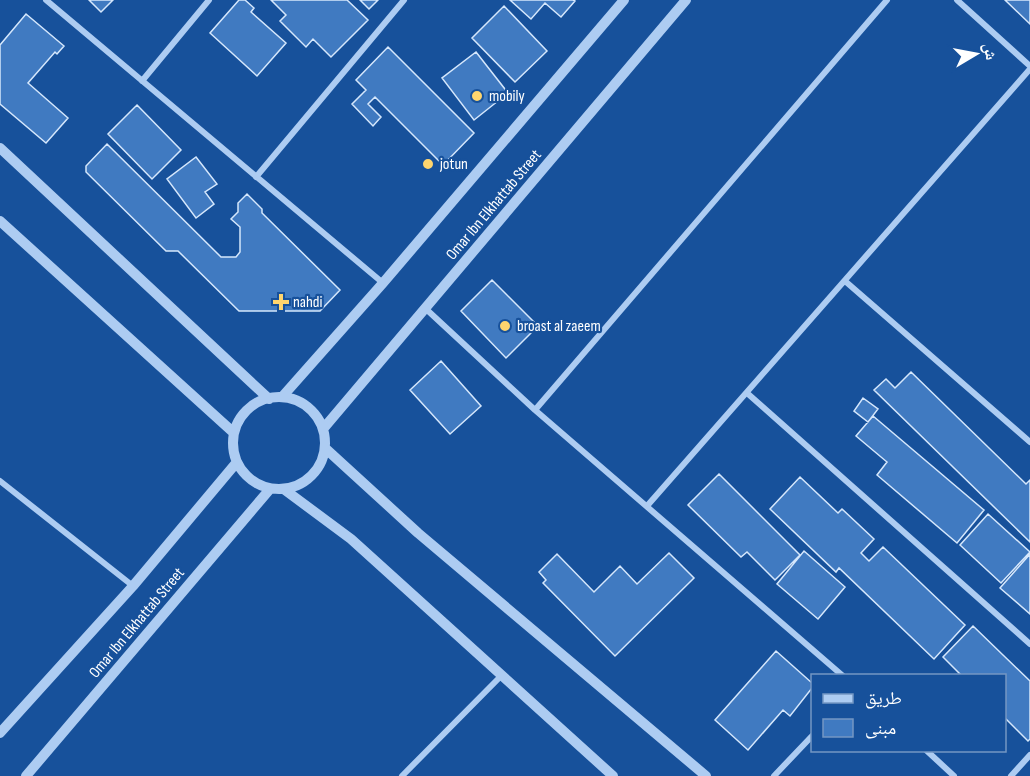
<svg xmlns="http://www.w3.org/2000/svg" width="1030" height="776" viewBox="0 0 1030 776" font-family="'Sofia Sans Condensed','Noto Naskh Arabic',sans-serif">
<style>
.building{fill:#407ac1;stroke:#d5e7fc;stroke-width:1.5}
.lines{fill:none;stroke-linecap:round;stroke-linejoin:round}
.minor{stroke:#adccf2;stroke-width:6}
.tertiary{stroke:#adccf2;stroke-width:10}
.poi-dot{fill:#ffd56e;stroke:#17519b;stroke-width:2}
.labels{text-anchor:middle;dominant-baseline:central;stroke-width:4.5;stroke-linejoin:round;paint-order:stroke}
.poi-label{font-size:16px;fill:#fff;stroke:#17519b;text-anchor:start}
.street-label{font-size:16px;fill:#fff;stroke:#17519b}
</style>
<rect width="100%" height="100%" fill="#17519b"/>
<path class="building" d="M89 0H113L101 12Z
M239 0H245L254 8 251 12 286 43 257 76 210 33Z
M271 0H347L368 20 331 57 313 39 306 47 280 21 286 15Z
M360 0H378L369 9Z
M510 0H573L575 1 561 17 545 3 531 19Z
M1005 0H1030V24Z
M504 6 547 51 515 82 472 38Z
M26 14 64 46 57 54 55 52 28 83 68 118 46 143 0 104V45Z
M388 47 474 133 443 165 375 97 368 104 381 117 373 126 352 104 366 90 356 80Z
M476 52 508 93 474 120 442 78Z
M137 105 181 150 152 179 108 134Z
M107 144 221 257H236L240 252V227L231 219 238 212V203L247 194 262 209V213L340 290 320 311H239L178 251H166L86 172V166Z
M196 157 217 184 205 192 214 204 196 218 167 179Z
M492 280 538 326 506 358 461 311Z
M441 361 481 406 450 434 410 390Z
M911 372 1026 484 1030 480V542L874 390 886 379 895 388Z
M863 398 878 409 868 422 854 411Z
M873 416 984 510 957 543 877 475 887 462 856 436Z
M719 474 800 555 775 580 747 552 741 557 688 505Z
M800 477 838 513 842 509 874 539 861 553 869 561 883 547 965 625 934 659 839 568 836 572 770 509Z
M988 514 1030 552 1001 583 960 545Z
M804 551 845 587 818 619 777 584Z
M669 553 694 578 615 656 543 583 546 580 539 572 557 554 594 592 620 566 637 584Z
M1030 554V614L1000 588Z
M973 626 1030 681V739L1028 741 1004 717V676H962L943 657Z
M776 651 812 683V688L790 716 783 710 748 750 715 720Z"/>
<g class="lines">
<path class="minor" d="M46 0 383 283
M957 0 1030 66
M142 81 209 0
M256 177 404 0
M845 281 1030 442
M426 309 535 410 843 676
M747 393 1030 644
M535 410 887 0
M0 481 133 586
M647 506 1030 69
M926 750 954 776
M402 776 501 676
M774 776 812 736
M1011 776 1030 755"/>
<path class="tertiary" d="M0 148 269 399
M0 221 234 433
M282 397 383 283 624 0
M233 443a46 46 0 1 1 92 0a46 46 0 1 1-92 0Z
M323 429 686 0
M325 448 418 533 706 776
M285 490 351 539 613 776
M0 733 133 586 237 462
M26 776 270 489"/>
</g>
<g class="poi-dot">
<circle cx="477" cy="96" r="6"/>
<circle cx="428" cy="164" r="6"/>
<path d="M278 293h6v6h6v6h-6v6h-6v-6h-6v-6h6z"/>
<circle cx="505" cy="326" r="6"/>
</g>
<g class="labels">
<g class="poi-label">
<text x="489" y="96">mobily</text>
<text x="440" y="164">jotun</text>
<text x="293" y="302">nahdi</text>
<text x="517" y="326">broast al zaeem</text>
</g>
<g class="street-label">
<text transform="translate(494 205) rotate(-50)">Omar Ibn Elkhattab Street</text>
<text transform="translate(137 623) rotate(-50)">Omar Ibn Elkhattab Street</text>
</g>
</g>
<rect x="811" y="674" width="195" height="78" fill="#17519b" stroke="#7497c3" stroke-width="1.5"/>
<rect x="823" y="694" width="30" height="9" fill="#adccf2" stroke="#7497c3" stroke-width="1.5"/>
<text x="865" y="704" font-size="18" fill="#ffffff">طريق</text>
<rect x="823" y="719" width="30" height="18" fill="#407ac1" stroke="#7497c3" stroke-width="1.5"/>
<text x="865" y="734" font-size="18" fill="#ffffff">مبنى</text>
<g transform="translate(976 54) rotate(80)" stroke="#17519b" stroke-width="4.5" paint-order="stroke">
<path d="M0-4.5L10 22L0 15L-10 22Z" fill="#ffffff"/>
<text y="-9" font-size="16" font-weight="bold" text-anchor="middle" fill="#ffffff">ش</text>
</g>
</svg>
